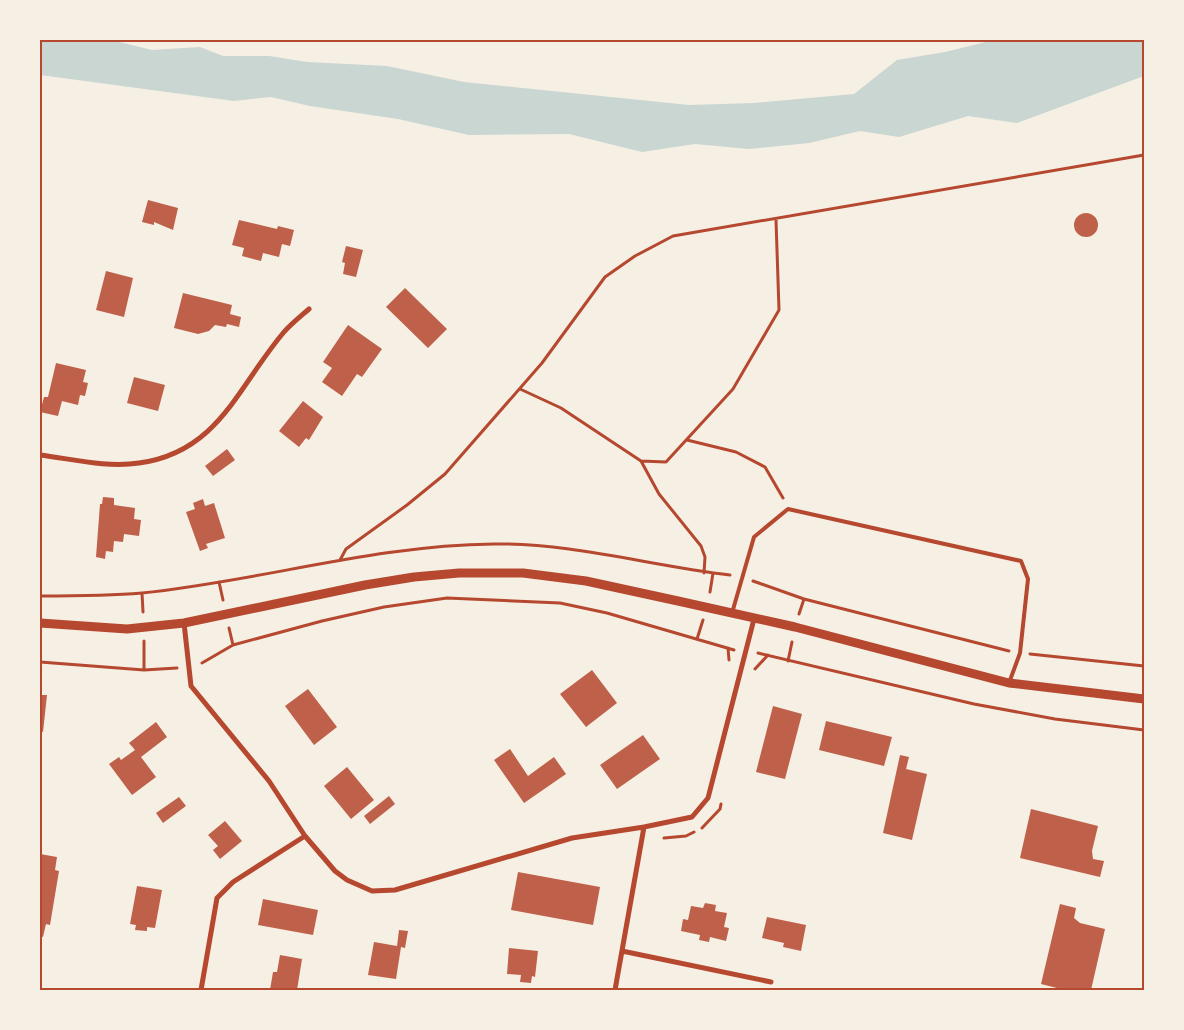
<svg xmlns="http://www.w3.org/2000/svg" width="1184" height="1030" viewBox="0 0 1184 1030" font-family="'Alegreya Sans',sans-serif">
<style>
.water{fill:#c9d6d2}
.building{fill:#bf614a}
.lines{fill:none;stroke-linecap:round;stroke-linejoin:round}
.path{stroke:#b5482f;stroke-width:3}
.service{stroke:#b5482f;stroke-width:4}
.minor{stroke:#b5482f;stroke-width:5}
.tertiary{stroke:#b5482f;stroke-width:9}
.neatline{fill:none;stroke:#b5482f;stroke-width:2}
</style>
<rect width="100%" height="100%" fill="#f6efe4"/>
<path class="water" d="M40 40H111L152 50 200 47 223 56H269L307 62 387 66 464 82 689 105 754 103 854 94 897 60 945 52 994 40H1144V76L1017 123 968 116 899 137 860 131 809 143 749 149 695 144 642 152 569 134 469 135 398 119 310 106 271 97 234 101 40 75Z"/>
<path class="building" d="M148 200 178 208 173 230 154 222V225L142 222Z
M1074 225a12 12 0 1 1 24 0a12 12 0 1 1-24 0Z
M239 220 277 229 278 226 294 230 290 246 282 244 279 257 263 253 261 261 242 256 244 248 232 245Z
M346 246 363 250 356 277 343 274 345 263 342 262Z
M106 271 133 278 124 317 96 310Z
M405 288 447 329 428 348 386 307Z
M183 293 232 305 230 314 241 317 239 327 227 324 226 327 215 325 209 331 198 334 174 328Z
M348 325 382 349 362 377 357 374 342 396 322 382 332 368 323 362Z
M56 363 86 370 83 382 88 383 85 396 80 395 78 405 62 401 58 416 40 412 44 397H48Z
M134 377 165 385 158 411 127 403Z
M303 401 323 417 309 440 306 438 299 447 279 431Z
M227 449 235 460 213 476 205 466Z
M103 497 114 498V505L135 508 134 519 141 520 139 536 124 534 123 542 114 541 113 552 106 551 105 559 96 557 100 504H102Z
M203 499 205 506 214 503 225 538 206 544 208 548 200 551 186 512 195 509 193 503Z
M592 670 617 703 586 727 560 694Z
M308 689 337 727 314 745 285 706Z
M40 695H47L43 732 40 731Z
M773 706 802 714 785 779 756 772Z
M826 721 892 737 884 766 819 750Z
M156 722 167 737 141 757 156 777 132 795 109 764 119 757 121 760 135 750 129 743Z
M643 735 660 759 617 789 600 765Z
M510 749 528 776 554 757 566 774 524 803 494 760Z
M900 755 909 757 906 769 927 774 912 840 883 833Z
M347 767 374 800 351 819 324 786Z
M389 796 395 804 370 824 364 816Z
M179 797 186 806 163 823 156 813Z
M1031 809 1098 826 1092 851 1093 859 1104 861 1100 877 1020 858Z
M225 821 242 841 220 859 213 850 218 846 208 835Z
M40 854 57 857 55 870 59 871 50 925 46 924 43 937 40 936Z
M518 872 600 887 593 925 511 910Z
M137 886 162 890 155 928 147 927V931L135 930 136 925 130 924Z
M263 899 318 910 313 935 258 925Z
M705 903 716 905 715 911 727 913 724 927 729 928 726 941 710 937 709 942 699 940 700 935 681 931 683 919 688 920 691 906 703 908Z
M1060 904 1076 908 1074 918 1080 923 1105 929 1091 990H1065L1041 984Z
M767 917 806 925 801 951 783 947 784 943 762 938Z
M399 930 408 931 405 948 401 947 396 979 368 975 374 942 397 946Z
M509 948 538 951 535 977 532 976 531 983 520 982 521 975 507 974Z
M280 955 302 959 297 990H270L273 972H277Z"/>
<g class="lines">
<path class="path" d="M520 389 561 408 641 461 666 462 733 389 779 310 776 220
M687 440 736 452 765 467 783 498
M641 461 659 494 701 546 705 557 704 573
M340 560 346 549 407 505 445 474 542 363 605 277 635 256 673 236 1144 155
M753 581 804 599 1009 651
M219 582 223 600
M710 592 713 573
M142 593 143 612
M40 596C74 596 108 596 142 593 260 581 375 545 494 544 574 543 651 566 730 575
M799 614 804 599
M229 628 233 645
M697 639 703 620
M728 648 729 660
M758 653 974 704 1055 719 1144 730
M1030 654 1144 666
M788 661 792 642
M40 662 144 670 177 668
M202 663 233 645 322 621 384 607 447 598 560 603 607 613 734 650
M755 669 768 655
M144 670V641
M702 828 720 809 721 804
M664 838 686 836 694 832"/>
<path class="service" d="M732 613 754 537 788 509 1021 561 1028 579 1020 653 1009 683"/>
<path class="minor" d="M40 455C72 459 107 468 139 463 219 452 238 386 284 332 291 324 301 316 309 309
M184 623 191 686 269 781 305 836 335 871 347 880 372 891 395 890 572 838 644 827
M622 951 771 982
M201 990 217 898 233 882 305 836
M615 990 644 827 692 817 708 798 754 619"/>
<path class="tertiary" d="M40 623 127 629 184 623 365 585 414 577 459 573H523L586 581 678 601 795 627 1009 683 1144 699"/>
</g>
<rect width="1184" height="1030" fill="none" stroke="#f6efe4" stroke-width="82"/>
<rect x="41" y="41" width="1102" height="948" class="neatline"/>
</svg>
